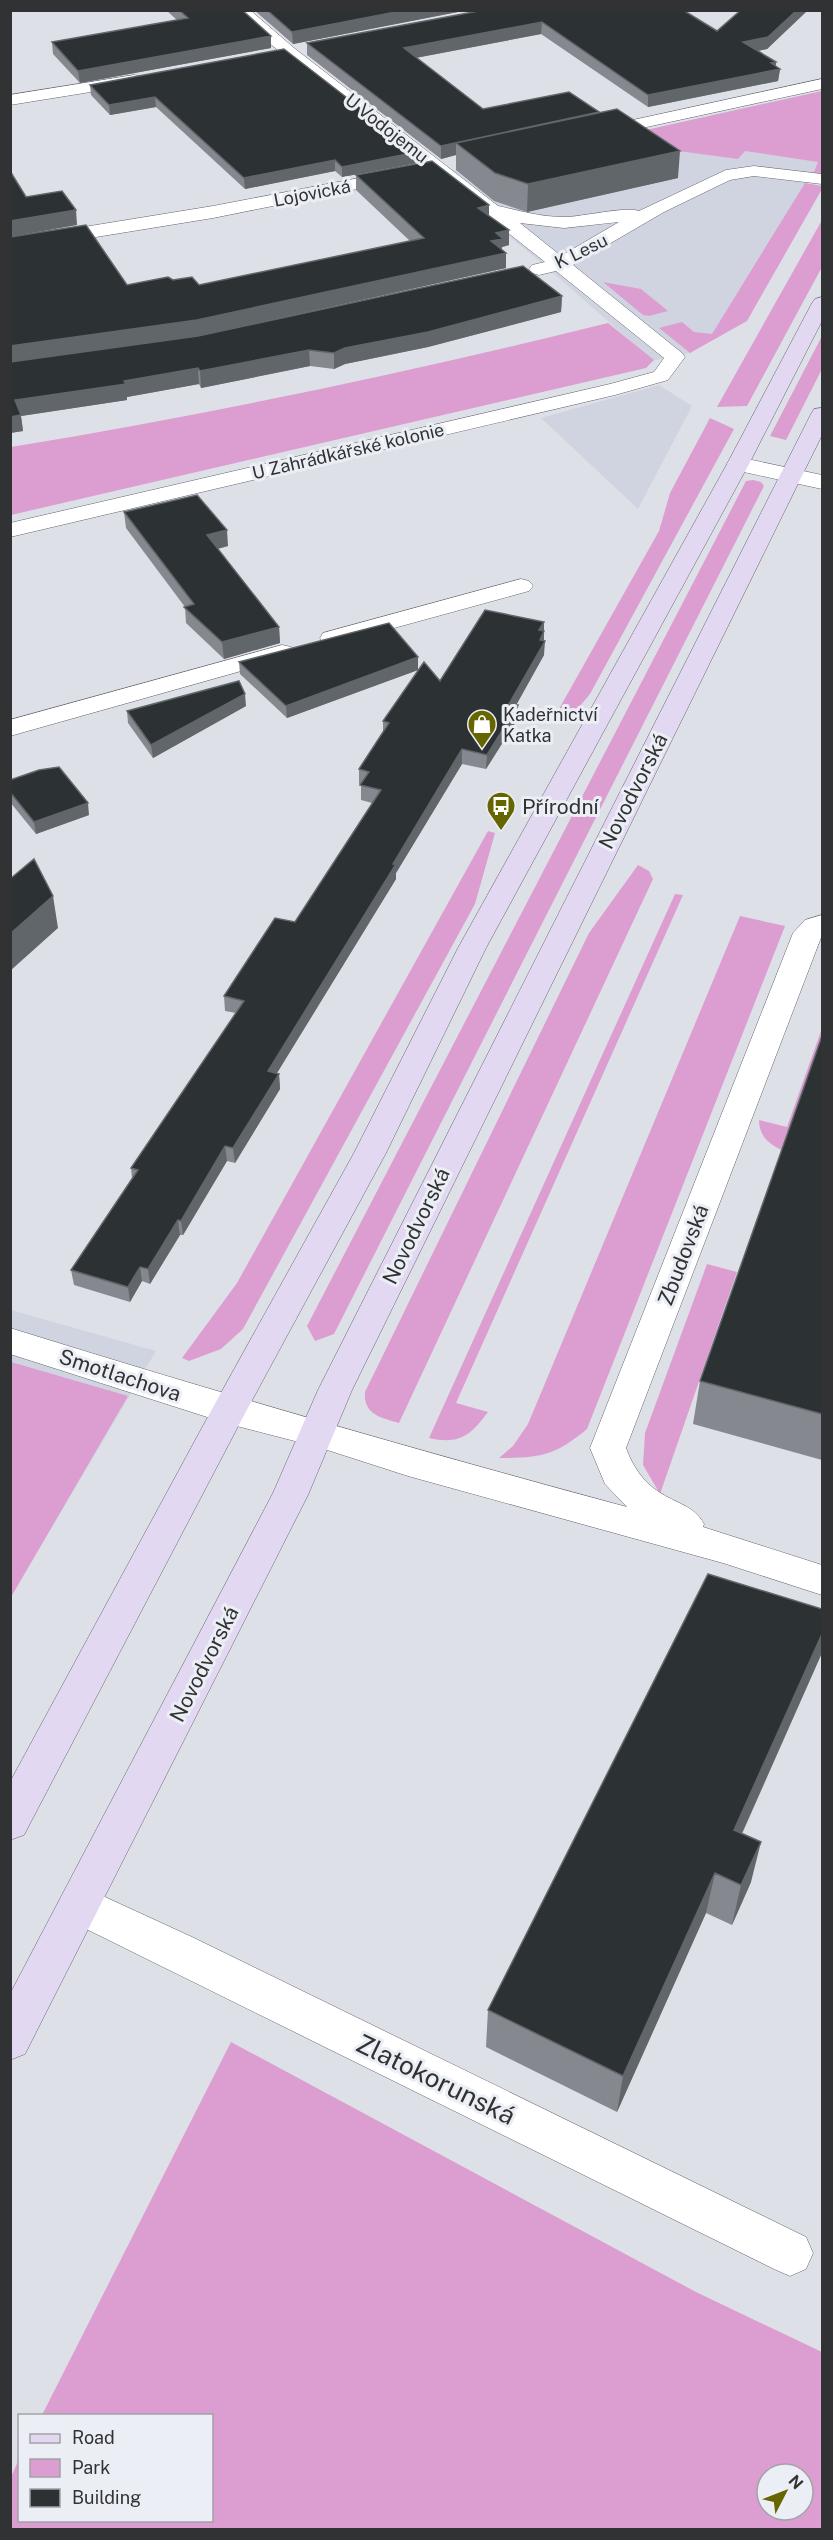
<svg xmlns="http://www.w3.org/2000/svg" width="833" height="2540" viewBox="0 0 833 2540" font-family="'Public Sans',sans-serif">
<style>
.built{fill:#cfd4e0}
.green{fill:#dc9ed1;fill-rule:evenodd}
.lines{fill:none;stroke-linecap:round;stroke-linejoin:round}
.street-casing{stroke:#63656b;stroke-width:1}
.secondary-casing{stroke:#63656b;stroke-width:1}
.street{fill:#fff;fill-rule:evenodd}
.secondary{fill:#e2d8f2;fill-rule:evenodd}
.wall{fill:#85888e}
.shaded-wall{fill:#61666a}
.building{fill:#2c3134;stroke:#61666a;stroke-width:1.5}
.labels{text-anchor:middle;dominant-baseline:central;stroke-width:6;stroke-linejoin:round;paint-order:stroke}
.far-street-label{font-size:18px;fill:#313234;stroke:#ebeef4}
.far-poi-label{font-size:18px;fill:#313234;stroke:#ebeef4;text-anchor:start}
.street-label{font-size:21px;fill:#313234;stroke:#ebeef4}
.poi-label{font-size:21px;fill:#313234;stroke:#ebeef4;text-anchor:start}
.near-street-label{font-size:26px;fill:#313234;stroke:#ebeef4}
</style>
<rect width="100%" height="100%" fill="#dee0e7"/>
<path class="built" d="M822 91V154L813 173 712 334 690 353 646 362 644 353 543 264 431 174 511 160Z
M659 385 692 406 638 509 541 418Z
M11 1310 156 1351 11 1597Z"/>
<path class="green" d="M822 91V174H813L818 162 745 151 738 159 626 144 511 160Z
M805 183 822 186V189L747 321 690 353 659 328 682 322 694 332 712 334Z
M822 220V267L747 406 717 407Z
M603 282 641 289 668 311 649 316 643 315Z
M608 323 654 360 646 368 11 515V447C212 414 410 372 608 323Z
M822 336V369L786 440 770 436Z
M710 418 734 429 590 694 574 713 559 709 659 531 670 493Z
M753 480 761 482 764 486 334 1334 315 1341 307 1326 746 481Z
M488 831 495 833 475 904 243 1329 221 1349 189 1361 182 1358 237 1283Z
M638 865 649 871 653 879 399 1423C381 1418 363 1414 365 1392L589 933Z
M675 894 683 895 456 1403 488 1412C471 1435 460 1445 429 1438Z
M740 916 785 926 587 1429C555 1456 539 1458 499 1458L513 1446 528 1424Z
M822 1028V1057L789 1153C773 1147 759 1139 759 1120L787 1127Z
M707 1264 737 1272 660 1494 643 1465 645 1433Z
M11 1362 128 1396 11 1597 10 1362Z
M231 2042 696 2292 822 2352V2529H11V2477L19 2459 20 2520H212V2416L42 2415ZM767 2474H803V2510H767Z"/>
<g class="lines">
<g class="street-casing">
<path id="street" d="M232 10H250L294 48 498 206C521 211 541 217 564 217 582 217 626 206 639 211L726 170 754 166 822 174V184L754 176 730 180 664 212 573 265 682 353 685 357 668 380 615 395 10 537V523L610 384 654 372 664 358 556 271 539 275 532 273 529 269 532 265 545 262 282 54ZM619 222 561 256 520 223 564 228Z
M134 75 140 76 142 80 140 84 10 105V95Z
M822 79V89L596 138 590 137 587 133 590 129 596 128Z
M401 170 407 171 410 175 407 179 213 218 10 251V239L213 206Z
M738 457 822 475V489L730 469 727 464 730 459Z
M521 579 529 581 533 586 529 591 332 645 323 643 320 638 323 633Z
M282 645 291 647 294 652 291 657 10 736V720Z
M822 915V935L626 1448C632 1465 643 1482 659 1492 675 1503 695 1506 704 1524L703 1527 822 1565V1595L723 1563 408 1476 318 1447 229 1424 10 1354V1328C215 1392 420 1451 627 1507L605 1484 590 1448 793 933 805 920Z
M81 1886 192 1937 806 2237 813 2253 806 2269 790 2276 774 2269 66 1919 60 1905 66 1891Z"/>
</g>
<g class="secondary-casing">
<path id="secondary" d="M822 297V321L749 464 486 948 386 1153 243 1417 24 1835 10 1840V1782L217 1400 354 1153 458 948 727 464 812 303 815 299Z
M822 408V435L352 1390 308 1495 25 2054 10 2060V1994L273 1493 318 1390 811 414 814 409Z"/>
</g>
<use href="#street" class="street"/>
<use href="#secondary" class="secondary"/>
</g>
<path class="wall" d="M166 10H242L271 48 80 83 53 54 52 42 177 20Z
M254 10H468L293 44Z
M484 10 717 31 741 10H808L767 49 758 51 776 62V66L780 69 778 81 648 107 541 34 416 58 483 109 678 178 527 212 494 201 456 170V155L441 159 307 55V43Z
M284 49 417 163 342 177 335 171 245 189 156 107 110 115 91 95 90 85Z
M356 175 489 205V216L509 230V245L502 247V250L506 253V268L199 336 111 348 562 296 561 312 428 347 345 364 334 369 310 366 201 388 199 384 127 397V400L21 416 23 431 10 433V237L127 285 173 280 199 285 410 241 356 190Z
M124 512 228 546 218 549 279 627 280 643 224 659 186 623 185 607 126 528Z
M543 631 544 655 516 705H518L517 720 486 769 462 764 396 873V879L277 1073 279 1074 280 1089 235 1163 227 1161 183 1235H180L150 1284 142 1281 130 1302 74 1285 71 1270 132 1178 131 1168 236 1013 225 1011 224 996 295 922 372 803 361 800V785L359 784V769L383 732V721L440 681Z
M418 657V670L287 718 240 674 239 662Z
M246 706 153 758 128 723 127 711Z
M10 780 89 815 36 834 10 802Z
M822 1036V1460L693 1424 700 1381Z
M821 1655 742 1834 751 1882 732 1925 706 1913 617 2112 486 2047 488 2010Z"/>
<path class="shaded-wall" d="M406 10H468L293 44 292 32Z
M797 10H808L767 49 742 54 743 42Z
M542 22 541 34 404 60V48Z
M271 36V48L80 83 78 71Z
M776 62 775 70 780 69 778 81 648 107V95Z
M155 97 156 107 110 115 109 105Z
M599 112 456 143V155L441 159V146Z
M680 151 678 178 527 212 528 184Z
M417 152V163L342 177V167Z
M335 160V171L245 189 244 178Z
M489 205V220L478 208Z
M76 210 77 225 10 237V221Z
M509 230V245L502 247V254L506 253V268L199 336 10 363V346L491 241 496 233Z
M562 296 561 312 428 347 345 364 334 369V353L345 348Z
M309 350 310 366 201 388 200 371Z
M198 368 199 384 127 397V400L21 416 23 431 10 433V417L15 400Z
M227 530 228 546 208 551 207 535Z
M544 622V642L545 641 544 655 509 718V704L539 630Z
M279 627 280 643 224 659 222 642Z
M418 657V670L287 718 286 706Z
M245 694 246 706 153 758 151 745Z
M518 705 517 720 486 769 487 755Z
M462 749V764L396 873V879L269 1086 268 1071Z
M88 803 89 815 36 834 34 822Z
M53 896 58 928 10 971V934Z
M279 1074 280 1089 235 1163 233 1148Z
M225 1146 227 1161 183 1235 181 1221Z
M178 1220 180 1235 150 1284 148 1269Z
M140 1267 142 1281 130 1302 128 1287Z
M822 1634V1651L821 1655 725 1871 734 1830Z
M761 1842 751 1882 732 1925 741 1885Z
M715 1873 706 1913 617 2112 623 2076Z"/>
<path class="building" d="M179 10H242L271 36 78 71 52 42 188 18Z
M267 10H406L292 32Z
M484 10H683L717 31 741 10H797L768 37 743 42 776 62 771 63 780 69 648 95 542 22 404 48 483 109 569 92 599 112 441 146 307 43Z
M284 49 417 152 342 167 335 160 244 178 155 97 109 105 90 85Z
M617 109 680 151 528 184 495 173 456 143Z
M432 161 489 205 478 208 509 230 496 233 503 239 491 241 506 253 197 320 10 346V237L86 225 127 285 168 277 173 280 192 277 199 285 424 238 356 175Z
M10 171 26 197 62 191 76 210 10 221Z
M523 266 562 296 428 332 345 348 334 353 309 350 200 371 198 368 124 381 126 384 15 400 21 415 10 417V362L198 336Z
M197 495 227 530 207 535 279 627 222 642 184 607 194 604 124 512Z
M485 610 544 622 539 630 544 631 540 640 545 641 509 704 518 705 487 755 462 749 393 864H396L268 1071 279 1074 233 1148 225 1146 181 1221 178 1220 148 1269 140 1267 128 1287 71 1270 138 1170 131 1168 244 1001 224 996 275 918 295 922 381 790 360 785 369 772 359 769 389 723 383 721 424 662 440 681Z
M389 623 418 657 286 706 239 662Z
M239 681 245 694 151 745 127 711Z
M59 767 88 803 34 822 10 792V780L39 770Z
M34 859 53 896 10 934V879Z
M822 1036V1414L700 1381Z
M708 1574 822 1609V1634L734 1830 761 1842 741 1885 715 1873 623 2076 488 2010Z"/>
<defs>
<g id="shop-pin" transform="scale(1.5)"><path d="M0 17L-7.5 6A9.5 9.5 0 1 1 7.5 6Z" fill="#660" stroke="#ebeef4"/><path d="M-5-2.5h2.3a2.7 3.5 0 0 1 5.4 0H5L5.5 6h-11ZM-1.5-2.5h3a1.5 2.3 0 0 0-3 0Z" fill="#fff"/></g>
<g id="bus-pin" transform="scale(1.5)"><path d="M0 17L-7.5 6A9.5 9.5 0 1 1 7.5 6Z" fill="#660" stroke="#ebeef4"/><path d="M-5-6H5V4H4V6H2V4H-2V6H-4V4H-5ZM-3.5-4V0h7V-4ZM-3.5 1.2v1.5H-2V1.2ZM2 1.2v1.5H3.5V1.2Z" fill="#fff"/></g>
</defs>
<g fill-rule="evenodd">
<use href="#shop-pin" x="482" y="724"/>
<use href="#bus-pin" x="501" y="806"/>
</g>
<g class="labels">
<g class="far-street-label">
<text transform="translate(387 128) rotate(38)">U Vodojemu</text>
<text transform="translate(312 193) rotate(-11)">Lojovická</text>
<text transform="translate(581 251) rotate(-26)">K Lesu</text>
<text transform="translate(348 451) rotate(-13)">U Zahrádkářské kolonie</text>
</g>
<g class="far-poi-label">
<text x="503" y="714">Kadeřnictví<tspan x="503" dy="21">Katka</tspan></text>
</g>
<g class="street-label">
<text transform="translate(633 791) rotate(-63)">Novodvorská</text>
<text transform="translate(416 1226) rotate(-64)">Novodvorská</text>
<text transform="translate(683 1255) rotate(-69)">Zbudovská</text>
<text transform="translate(120 1375) rotate(18)">Smotlachova</text>
<text transform="translate(204 1664) rotate(-63)">Novodvorská</text>
</g>
<g class="poi-label">
<text x="522" y="806">Přírodní</text>
</g>
<g class="near-street-label">
<text transform="translate(436 2079) rotate(26)">Zlatokorunská</text>
</g>
</g>
<rect width="833" height="2540" fill="none" stroke="#313234" stroke-width="24"/>
<rect x="18" y="2414" width="195" height="108" fill="#ebeef4" stroke="#a1a3a7" stroke-width="1.5"/>
<rect x="30" y="2434" width="30" height="9" fill="#e2d8f2" stroke="#a1a3a7" stroke-width="1.5"/>
<text x="72" y="2444" font-size="18" fill="#313234">Road</text>
<rect x="30" y="2459" width="30" height="18" fill="#dc9ed1" stroke="#a1a3a7" stroke-width="1.5"/>
<text x="72" y="2474" font-size="18" fill="#313234">Park</text>
<rect x="30" y="2489" width="30" height="18" fill="#2c3134" stroke="#a1a3a7" stroke-width="1.5"/>
<text x="72" y="2504" font-size="18" fill="#313234">Building</text>
<g transform="translate(785 2492) rotate(48)"><circle r="28" fill="#ebeef4" stroke="#a1a3a7" stroke-width="1.5"/>
<path d="M0-4.5L10 22L0 15L-10 22Z" fill="#666600"/>
<text y="-9" font-size="16" font-weight="bold" text-anchor="middle" fill="#313234">N</text>
</g>
</svg>
